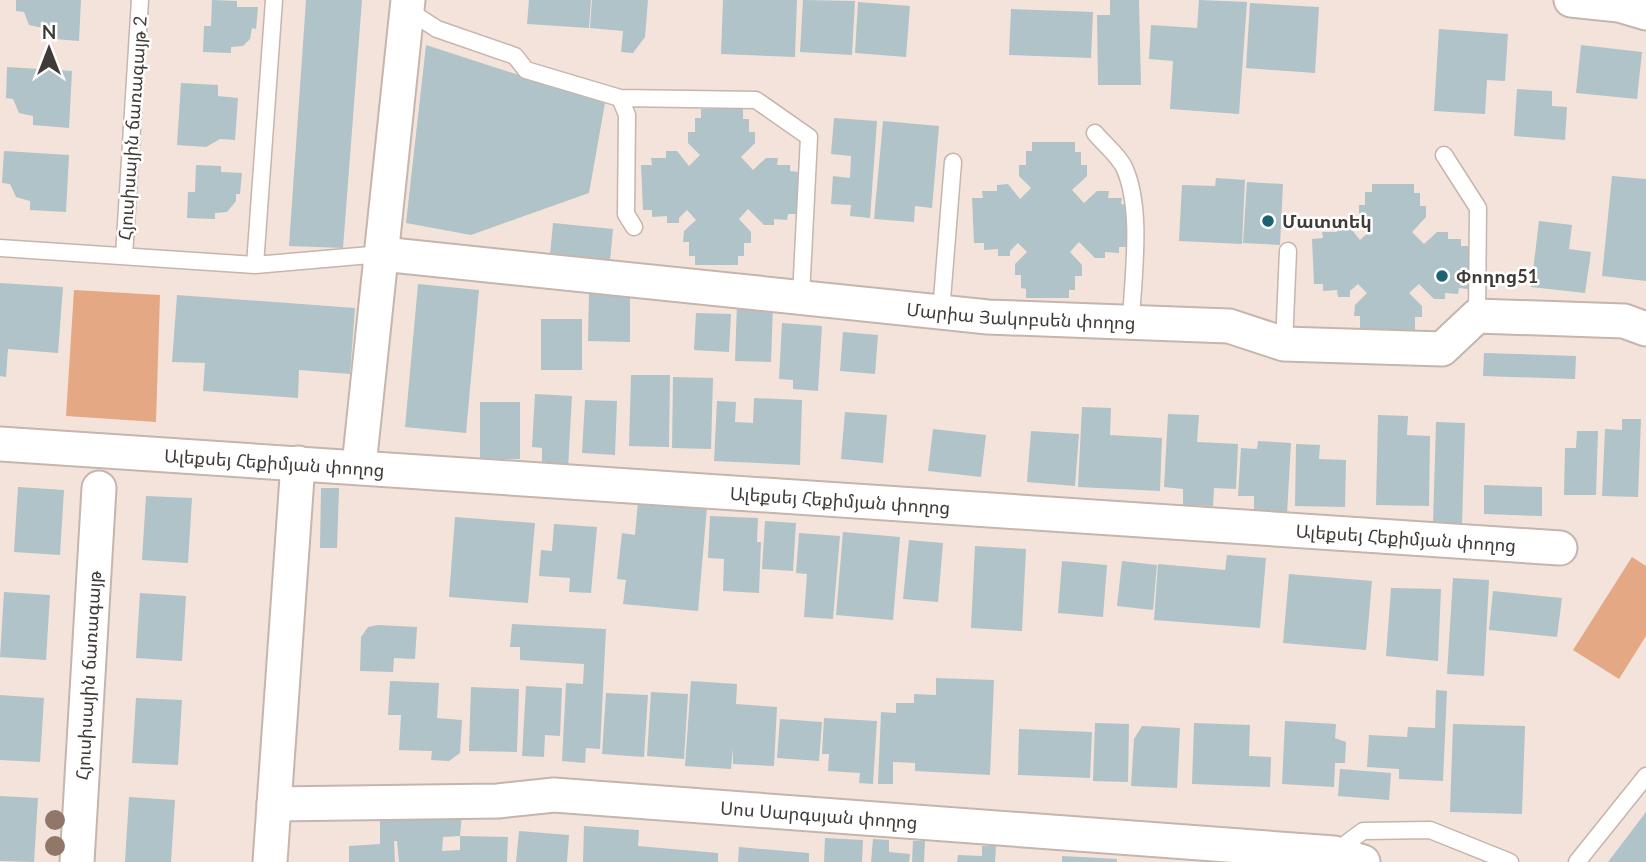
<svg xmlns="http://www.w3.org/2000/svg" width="1646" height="862" viewBox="0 0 1646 862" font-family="Lato,'Noto Sans Armenian',sans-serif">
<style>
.green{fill:#e4a885}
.building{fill:#b0c3c8}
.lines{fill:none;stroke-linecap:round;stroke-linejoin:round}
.lane-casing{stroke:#c5b5ac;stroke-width:19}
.street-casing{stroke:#c5b5ac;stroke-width:37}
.lane{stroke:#fff;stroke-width:16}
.street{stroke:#fff;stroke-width:33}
.tree{fill:#917768}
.poi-dot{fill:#1c6273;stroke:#fff;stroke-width:2.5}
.labels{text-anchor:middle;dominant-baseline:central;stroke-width:5;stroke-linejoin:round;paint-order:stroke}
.street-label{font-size:18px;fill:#413b37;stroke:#fff}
.poi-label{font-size:18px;font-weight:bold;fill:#413b37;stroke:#fff;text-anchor:start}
</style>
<rect width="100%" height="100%" fill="#f4e3da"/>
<path class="green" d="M74 290 160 295 156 422 66 416Z
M1632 557 1646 566V636L1619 679 1573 650Z"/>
<path class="building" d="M16 0H81L79 41 43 38V28L29 25 24 12 16 11Z
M212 0 237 1V7H258L256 29 252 28 250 39 243 46 231 47V53L203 52 204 26H211Z
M306 0H362L343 248 289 246Z
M529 0H591L589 28 527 24Z
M592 0H648L645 37 633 53 621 52 623 31 590 28Z
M723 0H797L795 57 721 54Z
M803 0 855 1 852 55 800 52Z
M1110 0H1139L1141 85H1098L1097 15H1110Z
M1199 0 1247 2 1239 114 1170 109 1173 61 1149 59 1151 25 1197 28Z
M858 2 910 6 906 57 855 53Z
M1250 3 1319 7 1315 73 1246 68Z
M1011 9 1093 12 1091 58 1009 55Z
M1439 29 1508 34 1505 81 1487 80 1485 114 1434 111Z
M426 45 605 103 589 193 471 235 406 223Z
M1581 45 1642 52 1637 99 1576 93Z
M7 67 72 71 69 128 33 125V116L19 113 13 99 6 98Z
M181 83 218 85V96L238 98 235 140 220 139 206 147 177 145Z
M1517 89 1552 91V106L1567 107 1565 140 1514 136Z
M701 109H743V119H749V132H755V143L741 157 753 170 766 158H778L777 165H790V171L799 172 798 214H788L787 220 774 219V225H764L748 209 739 219 751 232V243H744V256H738V265H695V256H689V242H683L684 231 696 220 687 210 679 218V223H667V216L652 217V210H643L641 165H652L651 158H666V151H677L689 166 700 155 688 143V132H695V118H701Z
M834 118 877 121 870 218 850 216 851 205 831 204 833 176 850 178 851 156 831 154Z
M883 121 939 126 932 208 915 206 914 222 874 219Z
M1032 142H1075V152H1081V165H1087V176L1072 190 1084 203 1097 191H1109L1108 198H1122L1121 204 1130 205 1128 247H1119V253L1105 252V258H1095L1079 242 1070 252 1082 265V276H1075V290H1069V298H1026V289L1021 288V275H1015V264L1027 252 1018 243 1010 251V256H998V249L984 250V243H974L972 198H983L982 191H997V185L1008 184 1020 199 1031 188 1019 176V165H1026V151H1032Z
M4 151 69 155 66 212 30 210V201L16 197 10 184 2 183Z
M196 165 221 166V172L242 173 240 194H236V201L227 212 215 213V219L187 218 188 192H195Z
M1612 176 1646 179V281L1602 276Z
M1216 178 1245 180 1242 244 1179 241 1182 185 1215 186Z
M1247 182 1283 184 1280 245 1243 243Z
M1372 184H1414V193H1420V206H1426V217L1412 232 1424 244 1437 232H1448V239H1461V246H1470L1468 289 1459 288 1458 294 1445 293V299H1434L1419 284 1409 293 1422 306V317H1415V330H1409V340L1366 339V329H1360V316H1354L1355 305 1367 293 1358 284 1350 291V297H1338L1337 290 1323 291V284H1314L1312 239 1323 238 1322 232H1337L1336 225H1348L1360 240 1371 230 1359 217V205H1365V192H1372Z
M1539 221 1572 225 1569 249 1591 252 1585 293 1531 287Z
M553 223 613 229 610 261 550 255Z
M0 283 63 287 58 353 8 349 6 377 0 376Z
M418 284 479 290 466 433 405 427Z
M589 290H630V342L588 341Z
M177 295 355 308 350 374 299 370 298 398 203 391 205 363 172 362Z
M737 304 773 305 771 362 735 361Z
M696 313 731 314 729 352 694 350Z
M541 319H582V370H541Z
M782 323 822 326 818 391 793 389V380L779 379Z
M843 332 878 335 875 374 840 371Z
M1484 353 1576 356 1575 379 1483 376Z
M631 375H670L669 447 629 446Z
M673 377 713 378 711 449 672 448Z
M535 394 572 396 568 469 542 468V448L532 447Z
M754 398 802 400 800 465 714 461 717 401 736 402 735 422 753 423Z
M585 400 617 401 615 455 582 453Z
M480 402H520V459H480Z
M1082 407 1111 408 1110 435 1162 438 1160 491 1078 487Z
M845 412 887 415 883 463 841 459Z
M1168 414 1199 415 1197 442 1238 444 1236 489 1214 488 1213 506 1183 505V489L1164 487Z
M1378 415 1408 416 1407 435 1430 436 1429 506 1376 505Z
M1622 419H1641L1638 497 1602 496 1605 429 1622 430Z
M1436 422 1465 423 1462 525H1433Z
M933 429 986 435 981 477 928 471Z
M1031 431 1079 434 1075 486 1027 482Z
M1577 431H1598L1596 495H1564L1565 448H1576Z
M1258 441 1291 443 1287 514 1254 512V496H1238L1241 448 1257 449Z
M1296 444 1320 445 1319 459 1346 460 1345 507 1295 506Z
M1484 485 1542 487V516L1484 514Z
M18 487 64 490 60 555 14 552Z
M321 488H339L337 548H320Z
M146 496 192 498 188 563 142 560Z
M638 501 707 507 698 611 623 604 626 580 617 579 622 533 635 535Z
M710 516 758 518 757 542H761L759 593 723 591 724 559 708 558Z
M455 517 535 523 528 603 449 597Z
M765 521 796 523 793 571 762 569Z
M554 524 597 527 591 593 569 592 570 578 539 576 541 550 552 551Z
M843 532 900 537 893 620 836 615Z
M799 533 840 536 833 619 804 617 807 574 796 573Z
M909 540 943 543 938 602 903 599Z
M975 546 1026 549 1022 631 971 628Z
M1227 555 1266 558 1260 628 1154 620 1158 564 1225 570Z
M1062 561 1107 565 1103 617 1058 613Z
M1122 561 1157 565 1153 610 1117 606Z
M1289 574 1372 581 1366 650 1283 643Z
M1453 578 1489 580 1484 676 1447 674Z
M1391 588 1441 589 1438 661 1386 656Z
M1493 591 1562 598 1557 637 1489 630Z
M4 592 50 595 46 660 0 657Z
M140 593 186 596 182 661 136 658Z
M512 624 606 629 600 749 586 748 585 763 562 761 566 683 583 684 584 664 520 660V647H510Z
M378 625 417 627 415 659 394 658 393 672 360 671 361 637 368 627Z
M936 678 994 680 990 775 915 771V763L893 762V784H878L881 712 896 713V703H914V694L936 695Z
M390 681 439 683 437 718 462 720 460 753 449 761 431 760 432 751 399 750 401 715H388Z
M691 681 737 684 736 704 777 707 774 766 733 764V748L731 769 685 766Z
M526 686 562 688 560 736 545 735 544 757 522 756Z
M471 687 519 689 517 752 469 751Z
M1436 690 1447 691 1443 781 1399 779V769L1367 767 1369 735 1407 737 1408 727 1435 728Z
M651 692 688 694 684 759 647 756Z
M606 693 648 695 644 757 602 754Z
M0 695 44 698 40 762 0 760Z
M136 698 182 700 178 765 132 763Z
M824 718 877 721 873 784 859 783 860 773 828 771 829 754H822Z
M780 719 822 722 819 761 777 758Z
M1285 721 1336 724 1335 738 1346 742 1345 763H1335L1334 787 1282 784Z
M1095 723 1129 724 1128 782 1093 781Z
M1194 723 1250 725 1249 756 1271 757 1270 787 1192 784Z
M1453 724 1525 726 1522 814 1450 812Z
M1142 726 1180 728 1177 788 1131 786 1134 739Z
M1019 729 1092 732 1090 778 1018 775Z
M1340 769 1391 773 1389 800 1338 796Z
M0 796 38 798 34 862 0 861Z
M129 797 175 800 171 862H125Z
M380 809 462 814 460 836 443 837 442 851 460 850V836L508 837 507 862H399L397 841H394L395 862H349V846L380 844Z
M1646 812V862H1608Z
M584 826 639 830 638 846 718 853V862H583Z
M519 831 569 835 567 862H516Z
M825 838 863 840 862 862H824Z
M873 839 889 840V852L910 854 909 862H871Z
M913 841H925L924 862H912Z
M982 846H996L995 862H957L958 855 982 856Z
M739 847 809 853V862H738Z
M1062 856 1117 859V862H1062Z"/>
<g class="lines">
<g class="lane-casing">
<path id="lane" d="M406 9 437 29 515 56 526 70 620 98 756 100 809 137 801 296
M620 98 627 115 626 214 634 227
M1095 133C1104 144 1118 155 1124 167 1143 208 1133 276 1131 320
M1444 155 1478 208 1477 316
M0 248 255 265 382 254
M124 256 140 0
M255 265 274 0
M941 312 953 162
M1284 344 1288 251
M1335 852 1363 831 1430 830 1510 862
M1577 862 1646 776"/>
</g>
<g class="street-casing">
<g id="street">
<path d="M1571 0 1619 5 1646 13"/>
<path id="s1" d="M382 254 988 317 1229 326 1284 344 1442 349 1477 316 1624 321 1646 329"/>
<path id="s2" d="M0 444 1560 548"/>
<path d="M359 466 408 0"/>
<path id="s3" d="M274 804 498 801 554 795 1334 853 1363 862"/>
<path id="s4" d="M77 862 99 488"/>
<path d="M270 862 298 463"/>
</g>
</g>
<use href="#lane" class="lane"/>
<use href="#street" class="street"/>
</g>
<g class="tree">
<circle cx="55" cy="820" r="10"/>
<circle cx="55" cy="846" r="10"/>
</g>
<g class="poi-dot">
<circle cx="1268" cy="221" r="7"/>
<circle cx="1442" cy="276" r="7"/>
</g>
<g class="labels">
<g class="street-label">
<text transform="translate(132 128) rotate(-86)">Հյուսիսային ճառագայթ 2</text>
<text stroke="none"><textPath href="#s1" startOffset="642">Մարիա Յակոբսեն փողոց</textPath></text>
<text stroke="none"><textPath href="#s2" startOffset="275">Ալեքսեյ Հեքիմյան փողոց</textPath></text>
<text stroke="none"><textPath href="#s2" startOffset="842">Ալեքսեյ Հեքիմյան փողոց</textPath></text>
<text stroke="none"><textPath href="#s2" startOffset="1409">Ալեքսեյ Հեքիմյան փողոց</textPath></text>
<text stroke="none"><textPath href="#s4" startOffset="187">Հյուսիսային ճառագայթ</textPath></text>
<text stroke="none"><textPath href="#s3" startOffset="546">Սոս Սարգսյան փողոց</textPath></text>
</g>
<g class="poi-label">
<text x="1282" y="221">Մատտեկ</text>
<text x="1456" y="276">Փողոց51</text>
</g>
</g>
<g transform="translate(49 49)" stroke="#ffffff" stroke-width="5" paint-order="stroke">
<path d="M0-5L12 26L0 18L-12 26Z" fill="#413b37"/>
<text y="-10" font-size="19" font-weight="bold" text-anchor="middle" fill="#413b37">N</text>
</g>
</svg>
